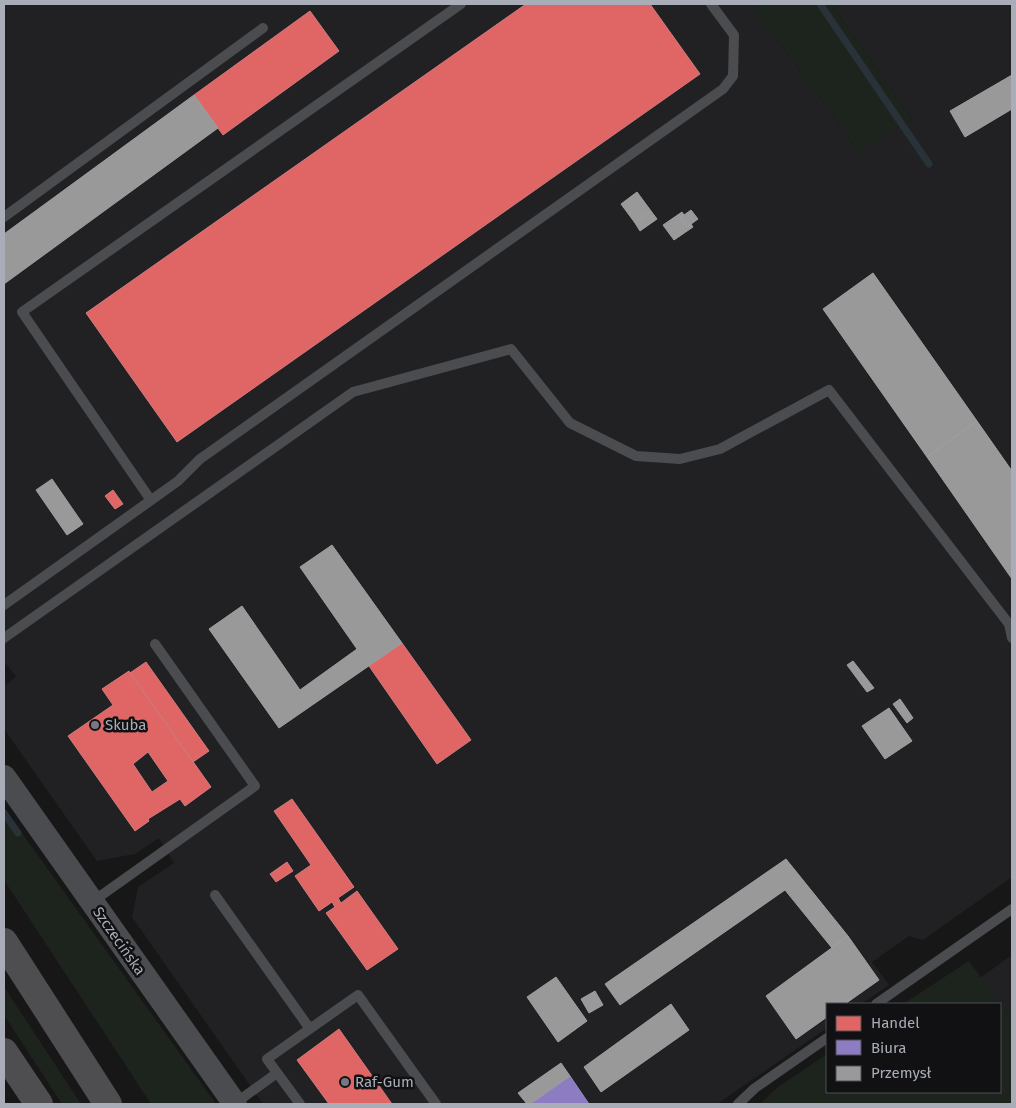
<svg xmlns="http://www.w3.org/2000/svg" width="1016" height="1108" viewBox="0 0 1016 1108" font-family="'Fira Sans',sans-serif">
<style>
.built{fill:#212123}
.green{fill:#1d241e}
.shops{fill:#e06666;stroke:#cf7b7f;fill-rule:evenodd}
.offices{fill:#8e7cc3;stroke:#968bc0}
.industry{fill:#999;stroke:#9e9fa2}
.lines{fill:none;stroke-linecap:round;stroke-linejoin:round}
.stream{stroke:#2a3239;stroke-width:7}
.service{stroke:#4b4c50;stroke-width:10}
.tertiary{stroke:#4b4c50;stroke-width:24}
.motorway{stroke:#4e4e51;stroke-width:28}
.poi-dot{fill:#757880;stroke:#111113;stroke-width:2}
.labels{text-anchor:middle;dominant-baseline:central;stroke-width:5;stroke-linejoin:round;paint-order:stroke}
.poi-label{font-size:15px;fill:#a8adb8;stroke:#111113;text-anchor:start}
.street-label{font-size:15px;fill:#a8adb8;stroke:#111113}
</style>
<rect width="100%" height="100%" fill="#171717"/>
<path class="built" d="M4 4H751L859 151 912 119 831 4H1012V877L923 940 909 936 872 962 889 985 861 1004H827V1028L717 1104H263L132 917 138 887 174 863 159 838 135 854 97 861 4 729V686L16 677 4 661Z
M1012 955V1021L980 978Z"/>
<path class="green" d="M751 4H831L912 119 859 151Z
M4 808 216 1104H151L4 880Z
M969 961 1012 1021V1104H760L778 1087 827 1054V1092H1000V1004H903Z
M4 986 12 999 81 1104H62L4 1015Z"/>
<path class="shops" d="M526 4H650L700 74 177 442 86 313Z
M310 11 339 51 223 135 194 95Z
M113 490 123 504 115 509 105 496Z
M402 643 471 740 437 764 369 666Z
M146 662 209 751 193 762 130 673Z
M129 671 211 787 185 806 180 799 148 819 149 821 135 831 68 736 113 705 102 689ZM148 752 168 781 152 792 133 764Z
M292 799 354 887 338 898 341 903 357 891 398 949 367 970 326 913 335 907 332 902 319 911 295 876 311 865 274 811Z
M287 862 293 871 276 882 270 874Z
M339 1029 392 1104H329L297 1060Z"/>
<path class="offices" d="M570 1076 589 1104H530Z"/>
<path class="industry" d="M1012 75V109L965 137 950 111Z
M194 95 218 128 4 284V234Z
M637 192 651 211 635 223 621 204Z
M691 210 698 219 687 227 680 218Z
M651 211 657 219 640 231 635 223Z
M682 212 684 215 680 218 687 227 691 224 693 227 674 240 663 225Z
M873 273 977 421 927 457 823 309Z
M977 421 1012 471V579L927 457Z
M52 479 83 524 67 535 36 490Z
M332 545 402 643 279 728 209 629 242 606 300 690 357 649 300 567Z
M853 661 874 688 867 692 847 665Z
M900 699 913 718 907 723 893 704Z
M889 708 912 741 885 759 862 726Z
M786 859 848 936 832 948 785 890 620 1005 605 984Z
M848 936 879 980 845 1004H827V1017L796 1039 766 996Z
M556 977 587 1021 558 1042 527 997Z
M595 991 603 1005 589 1013 581 999Z
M671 1004 689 1030 601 1092 584 1067Z
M561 1063 570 1076 530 1104H527L518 1093Z"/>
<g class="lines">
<path class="stream" d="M820 4 929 164
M4 813 18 833"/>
<path class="service" d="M4 217 263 28
M150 499 22 312 461 4
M4 605 178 481 200 459 723 89 733 76 734 35 711 4
M4 638 353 392 511 349 570 423 636 456 680 459 720 449 829 390 1009 624 1012 638
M215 895 310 1029
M92 902 255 786 155 644
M876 1004 1012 909
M234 1104 277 1073
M300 1104 267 1059 358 995 436 1104
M738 1104 755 1088 827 1038"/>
<path class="tertiary" d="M4 777 235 1104"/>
<path class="motorway" d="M4 942 108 1104
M4 1052 39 1104"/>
</g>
<g class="poi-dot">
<circle cx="95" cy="725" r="5"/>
<circle cx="345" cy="1082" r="5"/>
</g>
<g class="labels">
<g class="poi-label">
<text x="105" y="725">Skuba</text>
<text x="355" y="1082">Raf-Gum</text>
</g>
<g class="street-label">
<text transform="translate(119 941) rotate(55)">Szczecińska</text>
</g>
</g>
<rect width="1016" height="1108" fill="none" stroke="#a8adb8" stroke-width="10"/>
<rect x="826" y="1003" width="175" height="90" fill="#111113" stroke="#4d4f55"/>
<rect x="836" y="1016" width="25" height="15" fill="#e06666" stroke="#4d4f55"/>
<text x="871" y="1028" font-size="15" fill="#a8adb8">Handel</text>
<rect x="836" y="1040" width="25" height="15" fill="#8e7cc3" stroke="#4d4f55"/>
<text x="871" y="1053" font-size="15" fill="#a8adb8">Biura</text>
<rect x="836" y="1066" width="25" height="15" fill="#999999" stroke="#4d4f55"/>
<text x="871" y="1078" font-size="15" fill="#a8adb8">Przemysł</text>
</svg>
